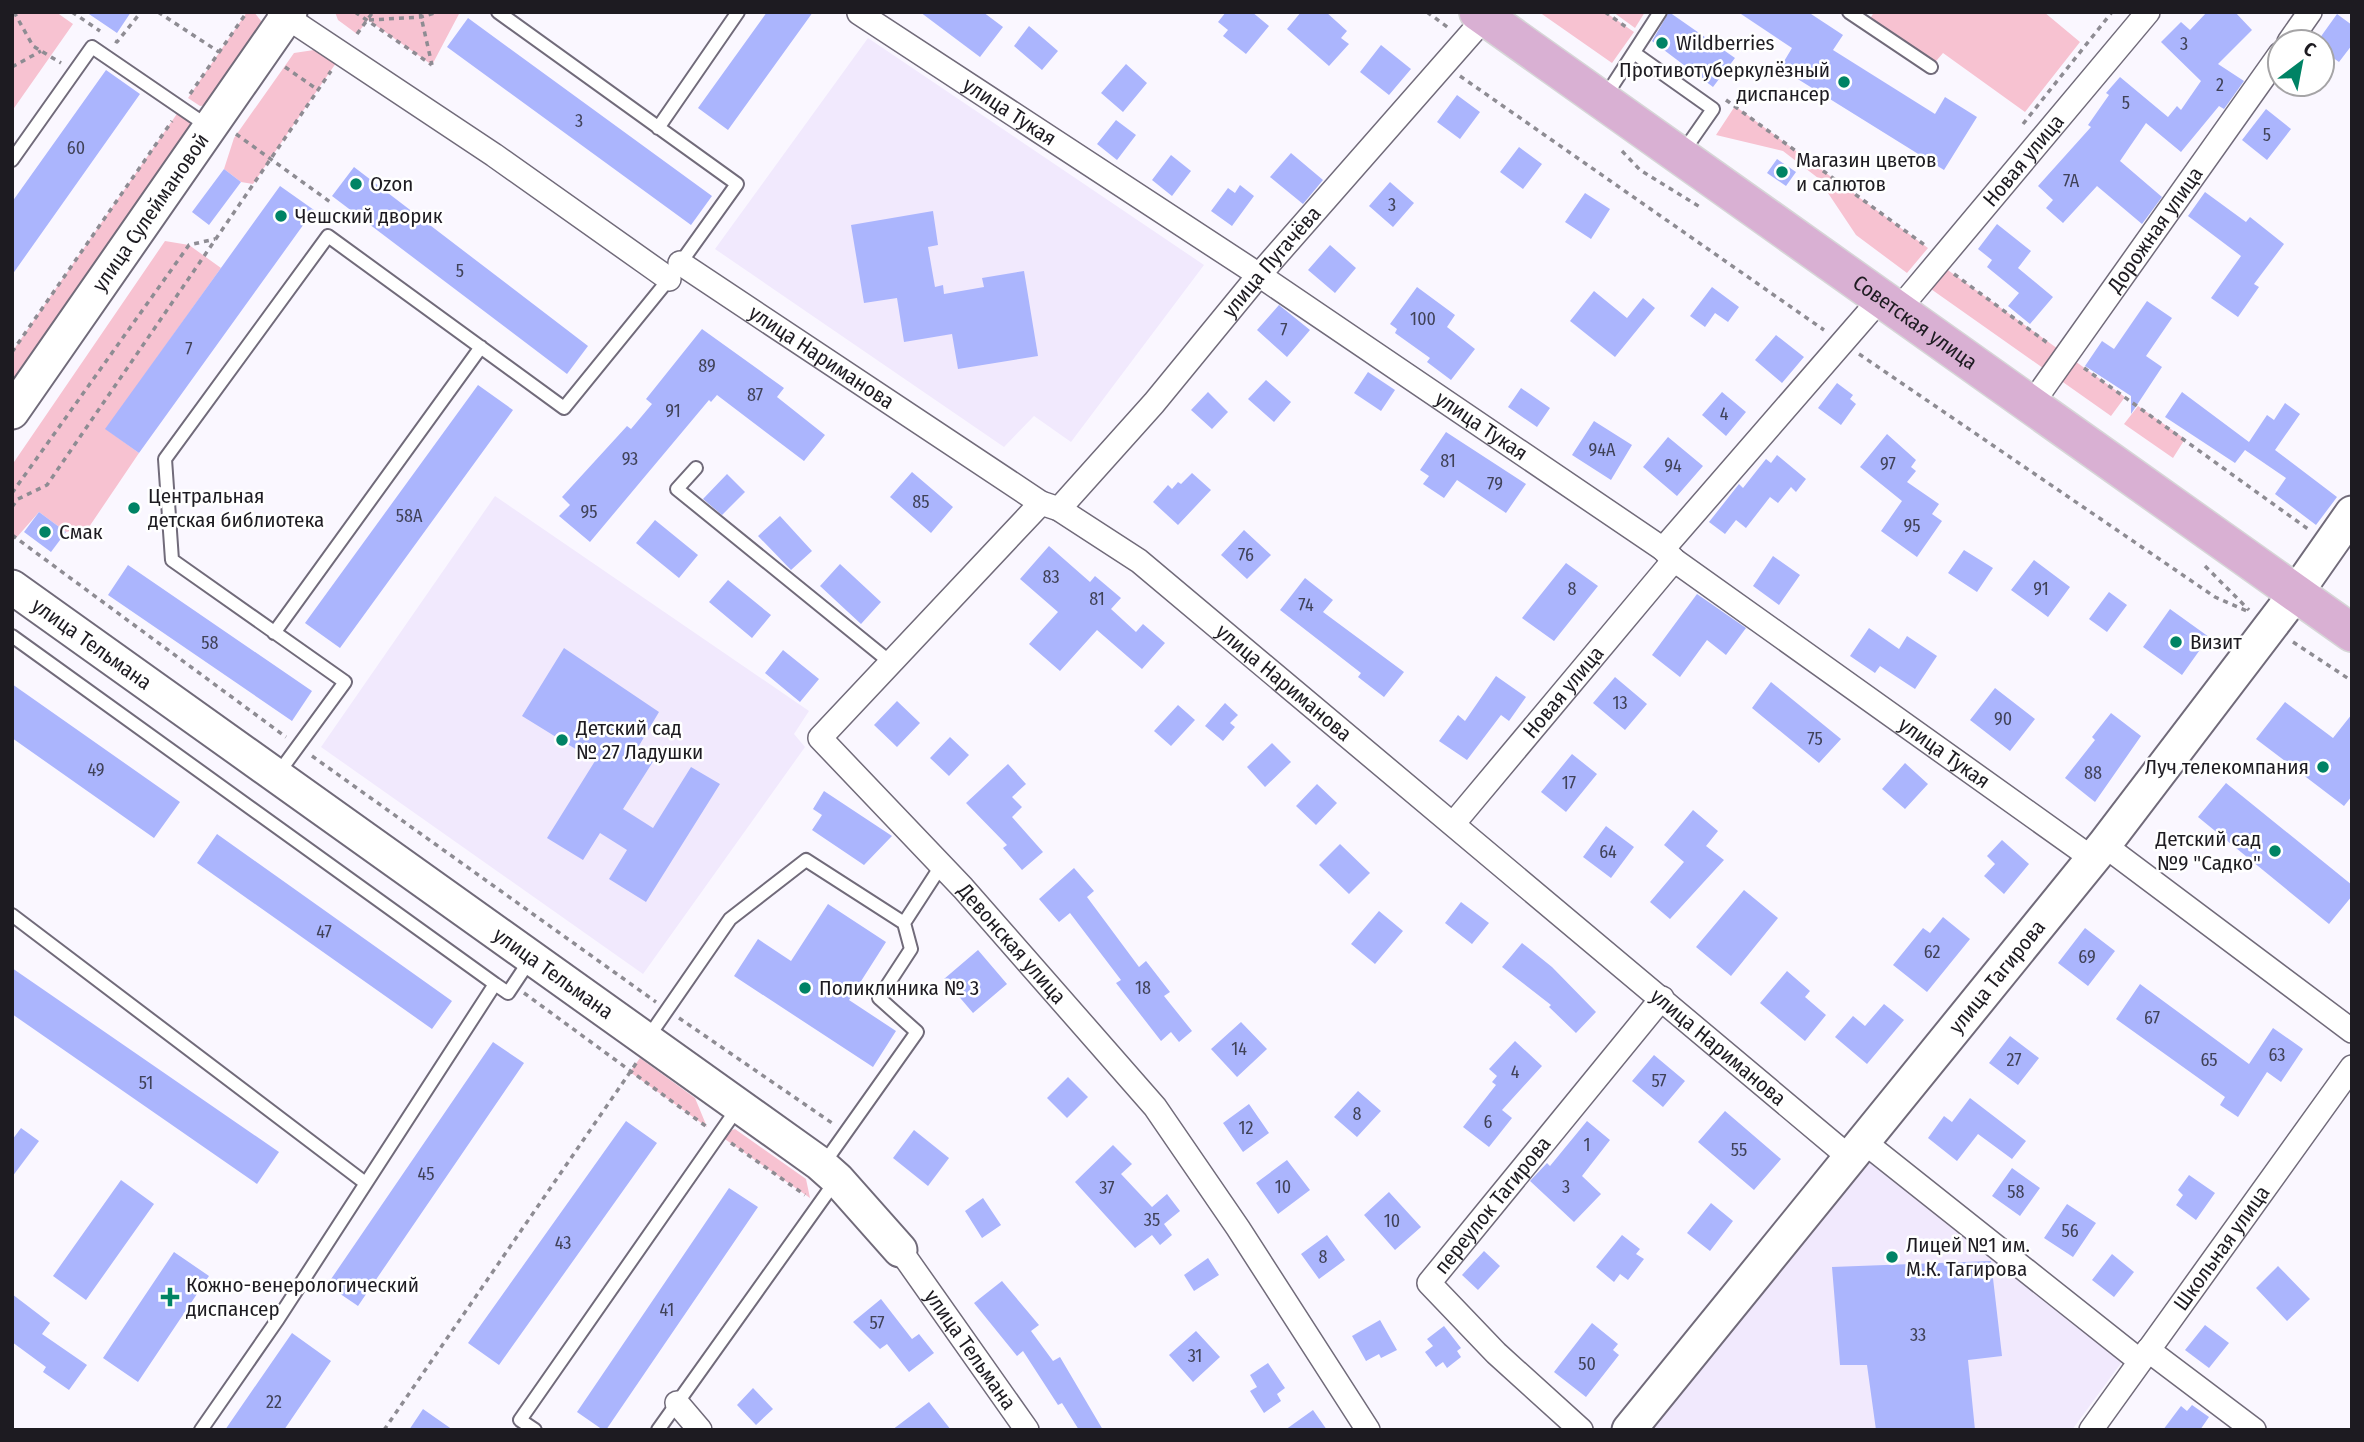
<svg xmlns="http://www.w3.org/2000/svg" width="2364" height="1442" viewBox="0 0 2364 1442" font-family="'Fira Sans Condensed',sans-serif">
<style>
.built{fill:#f1e9fd}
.green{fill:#f7c2d1}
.building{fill:#abb5fd}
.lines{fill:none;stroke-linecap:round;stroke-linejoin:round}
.lane-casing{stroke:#716b7a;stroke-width:16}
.street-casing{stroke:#716b7a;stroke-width:26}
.secondary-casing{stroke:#716b7a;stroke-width:37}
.primary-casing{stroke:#d6d6d7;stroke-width:40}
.path{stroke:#8e8c93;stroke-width:3.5;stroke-dasharray:5 5;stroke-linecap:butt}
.lane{stroke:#fff;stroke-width:12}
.street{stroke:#fff;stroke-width:23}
.secondary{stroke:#fff;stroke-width:33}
.primary{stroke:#d9b0d3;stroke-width:37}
.poi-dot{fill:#008365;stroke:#fff;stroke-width:2.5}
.labels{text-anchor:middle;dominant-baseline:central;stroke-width:5;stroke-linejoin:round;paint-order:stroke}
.number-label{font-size:18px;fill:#404258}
.poi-label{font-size:21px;fill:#1d1b21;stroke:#fff;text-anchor:start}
.street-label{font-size:21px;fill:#1d1b21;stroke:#fff}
</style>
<rect width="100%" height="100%" fill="#faf7ff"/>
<path class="built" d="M868 38 1204 265 1071 442 1034 416 1004 447 715 249Z
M495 496 809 711 794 734 805 747 643 974 321 747Z
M1868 1155 2124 1359 2072 1430H1650Z"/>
<path class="green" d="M12 12H56L73 24 12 111Z
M247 12H254L265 26 208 105 200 106 188 98Z
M335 12H460L432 65 368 20 357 34 338 20Z
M1539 12H1605L1634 32 1612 63Z
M1613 12H1645L1635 28Z
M1874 12H2044L2080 42 2025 112 1943 53 1931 67 1867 24Z
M314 50 336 63 253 184 241 182 224 169 234 138 294 53Z
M1735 106 1928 248 1907 273 1856 235 1818 178 1783 151 1716 135Z
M181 108 192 122 191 136 12 393V352Z
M165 241 189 245 221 268 106 429 139 453 89 527 66 532 39 512 17 537 12 534V465Z
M1938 263 2125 397 2111 416 1921 282Z
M2138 406 2185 439 2173 458 2124 424Z
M640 1058 695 1098 707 1127 630 1072Z
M735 1129 806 1179 810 1198 719 1135Z"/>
<path class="building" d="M86 12H131L117 33Z
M767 12H813L728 130 698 108Z
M920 12H983L1003 27 980 57Z
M1226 12H1252L1269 26 1246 54 1223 36 1228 30 1218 22Z
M1301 12H1326L1347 31 1341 38 1349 44 1329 66 1287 29Z
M1669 12 1735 58 1713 87 1652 41Z
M1738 12H1808L1843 35 1833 50 1935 114 1945 97 1977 117 1944 170 1780 68 1792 48Z
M2207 12H2235L2252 30 2218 64 2244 81 2224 109 2219 106 2181 152 2146 123 2120 161 2162 197 2142 224 2097 186 2063 223 2046 208 2053 200 2038 186 2091 127 2088 125 2109 95 2106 93 2120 77 2168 117 2177 106 2181 110 2201 81 2161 42 2181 22 2190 30Z
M2337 14 2352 25V45L2339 62 2322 50V42H2317Z
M468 18 712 196 691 225 447 47Z
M1029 26 1058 51 1042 70 1014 46Z
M1381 45 1411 69 1389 95 1360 72Z
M1126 64 1147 83 1123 112 1101 93Z
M106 70 140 94 12 275V202Z
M1457 95 1480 112 1460 139 1437 122Z
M2266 109 2291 129 2267 160 2242 140Z
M1116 120 1136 135 1117 160 1097 144Z
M1519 147 1542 164 1523 189 1500 172Z
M1291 153 1323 180 1303 204 1270 177Z
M1171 155 1191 171 1172 196 1152 180Z
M1777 159 1796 172 1786 186 1767 173Z
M354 167 588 346 567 374 332 196Z
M224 169 241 182 209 225 192 212Z
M1390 182 1414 203 1393 227 1369 206Z
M1240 185 1254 196 1232 226 1211 211 1228 188 1235 193Z
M280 186 314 210 139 453 105 429Z
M2205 192 2246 222 2250 217 2284 244 2254 284 2259 287 2238 317 2211 298 2241 256 2188 216Z
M1585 193 1610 209 1591 239 1565 222Z
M933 211 938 245 928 247 935 287 943 285 944 294 984 287 982 278 1024 271 1038 356 958 369 952 334 904 342 897 298 864 303 851 225Z
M1997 224 2031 251 2018 268 2053 297 2030 324 2008 306 2019 293 1987 267 1992 260 1978 249Z
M1330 245 1356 268 1335 293 1308 270Z
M1417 287 1455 315 1447 327 1475 349 1451 380 1427 362 1430 358 1395 333 1397 329 1390 324Z
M1712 287 1739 307 1728 322 1715 313 1705 327 1690 316Z
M1594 291 1627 318 1643 298 1655 308 1615 357 1570 321Z
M2147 301 2172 318 2146 356 2162 367 2131 414V396L2085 366 2102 341 2114 349Z
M1279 305 1310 330 1287 357 1257 330Z
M702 329 784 388 777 397 825 435 804 461 717 395 711 402 709 400 590 542 559 516 570 505 562 497 627 426 631 429 652 404 646 399Z
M1776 335 1804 357 1782 383 1755 360Z
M1368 372 1395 390 1381 411 1354 393Z
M1266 380 1291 402 1274 422 1248 399Z
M1837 383 1853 395 1850 399 1856 404 1841 425 1818 408Z
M478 385 513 410 340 648 305 623Z
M1521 388 1550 408 1537 427 1508 407Z
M1208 392 1228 412 1212 429 1191 410Z
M1722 392 1746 412 1726 436 1702 415Z
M2182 392 2249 442 2267 415 2274 420 2285 403 2300 414 2275 450 2337 497 2316 525 2275 494 2286 478 2245 450 2235 463 2165 417Z
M1594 421 1632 445 1611 480 1572 455Z
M1446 432 1526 484 1506 513 1457 480 1444 498 1423 484 1429 476 1420 470Z
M1887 434 1916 460 1911 467 1916 471 1907 482 1939 504 1932 514 1942 521 1917 557 1881 531 1902 501 1860 467Z
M1668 437 1703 466 1677 496 1643 467Z
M1777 455 1806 479 1796 492 1791 487 1778 503 1770 497 1746 528 1736 520 1725 534 1709 522 1739 484 1743 488 1766 459 1771 463Z
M912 472 953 507 931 533 890 497Z
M1192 473 1211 490 1178 525 1153 502 1168 485 1172 489 1178 482 1181 484Z
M727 474 745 492 722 515 703 499Z
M39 512 66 532 51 552 24 532Z
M780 516 812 551 791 570 758 536Z
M655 520 698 555 679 578 636 543Z
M1244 530 1271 555 1247 579 1221 555Z
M1049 546 1090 582 1095 576 1121 598 1111 609 1136 632 1143 624 1165 643 1142 669 1097 630 1060 671 1029 644 1058 612 1020 579Z
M1964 550 1993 568 1977 592 1948 573Z
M1773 556 1800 575 1779 605 1753 586Z
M2034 560 2070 587 2048 617 2011 590Z
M1566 563 1598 586 1554 641 1522 618Z
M840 564 881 602 861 624 820 586Z
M128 565 312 691 292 721 108 595Z
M1305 578 1333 600 1323 612 1404 672 1384 697 1358 677 1361 673 1280 610Z
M728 580 771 615 752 638 709 602Z
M2109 592 2127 605 2107 632 2089 619Z
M1697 594 1746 628 1726 655 1707 640 1680 677 1652 655Z
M2170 609 2209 637 2182 675 2143 647Z
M1869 628 1899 649 1907 636 1937 656 1915 689 1880 666 1875 673 1850 656Z
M564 648 659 712 637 749 654 760 623 809 653 828 691 767 720 784 646 902 609 879 627 850 600 833 583 860 547 838 595 761 522 716Z
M783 650 819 679 800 702 765 673Z
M1496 676 1526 697 1509 721 1501 715 1467 760 1439 741 1458 715 1465 721Z
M1615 677 1647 704 1625 730 1593 703Z
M1771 682 1841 739 1819 763 1752 708Z
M12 684 180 802 154 838 12 738Z
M1995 688 2035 719 2010 751 1970 720Z
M897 701 920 723 897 747 874 725Z
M2285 702 2333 738 2352 714V796L2344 806 2256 739Z
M1225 703 1238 715 1230 723 1235 727 1223 741 1205 726Z
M1178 705 1195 720 1171 746 1154 731Z
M2111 713 2141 736 2095 802 2065 778 2095 740 2092 737Z
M950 737 969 755 949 776 930 758Z
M1272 743 1291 762 1265 787 1247 767Z
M1572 754 1597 774 1566 812 1541 792Z
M1905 763 1928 784 1905 809 1882 789Z
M1008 764 1026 784 1012 797 1022 807 1012 817 1043 852 1022 870 1003 848 1007 845 966 803Z
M2226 783 2352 885V896L2329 924 2198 817Z
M1317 784 1337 803 1316 825 1296 806Z
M824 791 892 836 864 865 812 830 822 815 813 809Z
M1693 810 1718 831 1706 846 1724 860 1670 919 1650 902 1684 862 1664 845Z
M1606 826 1634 847 1611 878 1583 857Z
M217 834 452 1001 432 1029 197 863Z
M2002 840 2029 864 2004 894 1984 876 1995 864 1987 856Z
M1340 844 1370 873 1349 894 1319 865Z
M1074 868 1094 891 1087 897 1139 967 1146 961 1170 992 1164 996 1192 1031 1179 1042 1171 1032 1161 1041 1116 983 1121 980 1070 913 1059 922 1039 899Z
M1744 890 1778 918 1731 976 1696 947Z
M1461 902 1489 923 1472 944 1445 923Z
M828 904 886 942 849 1000 896 1031 873 1067 734 976 758 939 791 961Z
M1379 911 1403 931 1375 964 1351 944Z
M1943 917 1970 939 1927 992 1893 965 1923 928 1930 933Z
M2085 928 2115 951 2088 986 2058 963Z
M1522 943 1552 967 1596 1012 1576 1033 1549 1007 1551 1005 1502 967Z
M978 950 1007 984 973 1013 944 979Z
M12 968 279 1152 257 1184 12 1014Z
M1787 971 1810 991 1805 997 1826 1015 1805 1041 1760 1003Z
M2140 984 2249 1064 2273 1028 2303 1049 2281 1082 2267 1072 2238 1117 2220 1105 2225 1097 2116 1019Z
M1884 1004 1904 1020 1867 1064 1835 1037 1853 1016 1865 1026Z
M1241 1022 1267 1049 1237 1077 1211 1049Z
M2010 1036 2039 1058 2018 1085 1989 1063Z
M1515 1041 1542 1066 1502 1110 1512 1118 1489 1147 1463 1127 1496 1085 1492 1082 1497 1076 1489 1069Z
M493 1042 524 1063 358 1306 327 1285Z
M1654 1055 1685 1081 1663 1107 1632 1081Z
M1068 1077 1088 1097 1067 1118 1047 1098Z
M1358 1091 1381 1111 1357 1137 1334 1117Z
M1970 1098 2026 1141 2012 1159 1978 1134 1957 1161 1928 1138 1944 1116 1952 1122Z
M1249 1104 1269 1133 1243 1152 1223 1123Z
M1725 1111 1781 1159 1754 1190 1698 1142Z
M626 1121 657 1143 499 1365 468 1343Z
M1587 1121 1610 1140 1582 1176 1601 1194 1574 1222 1530 1181 1547 1163 1550 1166Z
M21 1128 39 1141 12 1177V1140Z
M914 1130 949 1158 928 1186 893 1158Z
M1113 1145 1132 1164 1121 1174 1152 1207 1167 1194 1180 1211 1164 1224 1172 1235 1160 1245 1152 1235 1135 1248 1075 1182Z
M1287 1160 1310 1190 1278 1214 1256 1183Z
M2012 1168 2040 1188 2020 1216 1992 1196Z
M2189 1175 2215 1193 2196 1220 2176 1205 2183 1195 2178 1190Z
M121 1180 154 1204 86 1300 53 1276Z
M729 1188 758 1207 606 1430H603L577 1412Z
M1389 1192 1421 1227 1395 1250 1364 1215Z
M983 1198 1001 1225 982 1238 965 1211Z
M1711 1203 1733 1221 1710 1251 1687 1233Z
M2067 1204 2096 1223 2073 1257 2044 1238Z
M1327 1235 1345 1260 1319 1279 1301 1254Z
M1622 1235 1640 1249 1636 1254 1644 1259 1628 1280 1620 1274 1614 1282 1596 1267Z
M1484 1251 1500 1266 1478 1290 1462 1275Z
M174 1252 209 1276 138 1382 103 1358Z
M2112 1254 2134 1272 2114 1297 2092 1280Z
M1208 1258 1219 1275 1194 1291 1184 1275Z
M1991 1261 2002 1356 1968 1360 1975 1430H1876L1867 1365H1840L1832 1267Z
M2278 1266 2310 1299 2287 1321 2256 1288Z
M1002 1281 1039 1325 1031 1331 1053 1361 1060 1357 1103 1430H1079L1062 1403 1058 1405 1023 1351 1017 1356 974 1303Z
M12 1294 50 1323 42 1334 87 1365 69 1390 43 1372 46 1367 12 1342Z
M881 1299 912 1339 919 1334 934 1353 909 1372 887 1344 880 1349 853 1322Z
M1380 1320 1397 1350 1381 1358 1379 1354 1366 1361 1352 1336Z
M1592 1323 1618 1344 1613 1350 1619 1355 1586 1397 1554 1372Z
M2205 1325 2229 1343 2209 1368 2185 1350Z
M1444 1326 1461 1348 1457 1351 1461 1357 1447 1368 1443 1362 1436 1367 1425 1352 1433 1346 1427 1339Z
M1196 1331 1220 1357 1193 1382 1169 1355Z
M292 1333 331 1361 284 1430H225Z
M1268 1363 1285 1388 1277 1394 1281 1401 1264 1413 1250 1391 1257 1387 1250 1375Z
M753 1388 773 1409 756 1425 737 1405Z
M929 1402 951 1430H892Z
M2192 1405 2209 1417 2200 1430H2163L2181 1406 2187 1411Z
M423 1409 453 1430H409Z
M1313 1410 1327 1430H1285Z"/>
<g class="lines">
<g class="lane-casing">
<path id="lane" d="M1849 12 1931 67
M1634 53 1713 109 1683 152
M1605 97 1660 12
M658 128 738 12
M12 160 92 47 209 127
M696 468 677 489 890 662
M274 633 481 347
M12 636 495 984
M277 775 345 682 172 560 165 459 328 236 564 408 669 279 737 184 498 12
M12 915 364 1182
M647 1039 730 919 806 860 904 923 941 866
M822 1166 917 1032 879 998 911 949 904 923
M201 1430 278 1319 495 984 508 993 530 960
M535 1430 520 1420 739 1106
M658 1430 837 1179"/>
</g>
<g class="street-casing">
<g id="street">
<path d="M279 12 494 155 669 279"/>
<path id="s1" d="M859 13 1259 275 1663 549 1674 560 2093 859"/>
<path d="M2289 42 2310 12"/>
<path id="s2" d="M680 263 1041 503 1059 509 1139 561 1849 1157"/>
<path id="s3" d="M1899 309 2148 12"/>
<path id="s4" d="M2031 405 2280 54"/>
<path id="s5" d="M1041 503 820 738 963 888 1155 1107 1238 1228 1368 1430"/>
<path id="s6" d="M1059 509 1154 403 1259 275 1490 12"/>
<path d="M1663 549 1882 297"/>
<path id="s7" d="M1453 824 1674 560"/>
<path d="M2104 845 2352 1031"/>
<path d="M1863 1141 2140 1361"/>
<path id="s8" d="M900 1250 1027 1430"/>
<path d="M2148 1350 2254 1430"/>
<path d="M677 1403 700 1430"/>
<path id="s9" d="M1581 1430 1496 1353 1429 1283 1662 998"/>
<path id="s10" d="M2091 1430 2352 1067"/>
</g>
</g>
<g class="secondary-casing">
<g id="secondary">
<path id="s11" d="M12 412 290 12"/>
<path id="s12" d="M12 587 819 1163 837 1179 900 1250"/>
<path id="s13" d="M1629 1430 2104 845 2296 593 2352 513"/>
</g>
</g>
<g class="primary-casing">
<g id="primary">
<path id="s14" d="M1478 12 2352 633"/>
</g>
</g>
<path class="path" d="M14 12 33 46 61 63
M72 12 100 31
M158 12 219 52
M355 12 432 65
M420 12 432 65
M1427 12 1450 29
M1605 12 1629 29
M369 20 421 17 438 12
M357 34 373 12
M115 41 117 42 141 12
M12 67 41 51
M285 67 318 90
M1460 76 1824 330
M190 94 247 12
M1726 100 1926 246
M2023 124 2112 12
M236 134 333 204
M1622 151 1640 170 1700 207
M1954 274 2049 344
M12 352 172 121
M1859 354 2215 597 2249 612
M2084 368 2308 529
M12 493 189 245 215 239
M12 507 18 499 47 485 331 71
M12 535 286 737
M2205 566 2249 610
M2293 642 2352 681
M312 756 656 1002
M524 993 707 1127
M679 1018 832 1123
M731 1143 805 1195
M384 1430 637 1062"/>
<use href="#lane" class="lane"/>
<use href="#street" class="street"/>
<use href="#secondary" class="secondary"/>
<use href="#primary" class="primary"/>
</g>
<g class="poi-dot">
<circle cx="1662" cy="43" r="7"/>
<circle cx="1844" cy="82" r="7"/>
<circle cx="1782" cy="172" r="7"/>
<circle cx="356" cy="184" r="7"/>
<circle cx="281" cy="216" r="7"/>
<circle cx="134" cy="508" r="7"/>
<circle cx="45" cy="532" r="7"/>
<circle cx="2176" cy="642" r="7"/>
<circle cx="562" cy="740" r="7"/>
<circle cx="2323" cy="767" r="7"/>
<circle cx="2275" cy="851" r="7"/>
<circle cx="805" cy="988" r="7"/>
<circle cx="1892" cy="1257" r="7"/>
<path d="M166.5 1286.5h7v7h7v7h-7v7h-7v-7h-7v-7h7z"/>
</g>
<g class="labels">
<g class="number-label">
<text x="2184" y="44">3</text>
<text x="2220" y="85">2</text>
<text x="2126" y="103">5</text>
<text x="579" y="121">3</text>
<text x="2267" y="135">5</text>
<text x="76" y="148">60</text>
<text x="2071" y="181">7А</text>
<text x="1392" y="205">3</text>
<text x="460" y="271">5</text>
<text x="1423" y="319">100</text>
<text x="1284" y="330">7</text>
<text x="189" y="349">7</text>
<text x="707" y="366">89</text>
<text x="755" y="395">87</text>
<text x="673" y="411">91</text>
<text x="1724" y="414">4</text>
<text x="1602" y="450">94А</text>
<text x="630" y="459">93</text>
<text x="1448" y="461">81</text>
<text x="1888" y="464">97</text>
<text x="1673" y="466">94</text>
<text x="1495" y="484">79</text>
<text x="921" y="502">85</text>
<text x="589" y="512">95</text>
<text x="409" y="516">58А</text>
<text x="1912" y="526">95</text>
<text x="1246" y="555">76</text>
<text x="1051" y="577">83</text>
<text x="1572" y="589">8</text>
<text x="2041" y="589">91</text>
<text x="1097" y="599">81</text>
<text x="1306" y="605">74</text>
<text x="210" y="643">58</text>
<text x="1620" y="703">13</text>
<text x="2003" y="719">90</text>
<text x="1815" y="739">75</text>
<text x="96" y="770">49</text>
<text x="2093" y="773">88</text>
<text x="1569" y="783">17</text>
<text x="1608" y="852">64</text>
<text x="324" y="932">47</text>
<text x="1932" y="952">62</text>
<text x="2087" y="957">69</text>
<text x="1143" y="988">18</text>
<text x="2152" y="1018">67</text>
<text x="1239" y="1049">14</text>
<text x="2277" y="1055">63</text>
<text x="2014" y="1060">27</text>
<text x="2209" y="1060">65</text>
<text x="1515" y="1072">4</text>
<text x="1659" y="1081">57</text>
<text x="146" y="1083">51</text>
<text x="1357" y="1114">8</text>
<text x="1488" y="1122">6</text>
<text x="1246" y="1128">12</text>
<text x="1587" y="1145">1</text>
<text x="1739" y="1150">55</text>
<text x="426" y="1174">45</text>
<text x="1283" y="1187">10</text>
<text x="1566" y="1187">3</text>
<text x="1107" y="1188">37</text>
<text x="2016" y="1192">58</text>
<text x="1152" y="1220">35</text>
<text x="1392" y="1221">10</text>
<text x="2070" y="1231">56</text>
<text x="563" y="1243">43</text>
<text x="1323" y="1257">8</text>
<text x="667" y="1310">41</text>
<text x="877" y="1323">57</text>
<text x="1918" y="1335">33</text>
<text x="1195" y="1356">31</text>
<text x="1587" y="1364">50</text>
<text x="274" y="1402">22</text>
</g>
<g class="poi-label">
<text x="1676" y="43">Wildberries</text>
<text x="1830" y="70" text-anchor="end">Противотуберкулёзный<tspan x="1830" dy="24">диспансер</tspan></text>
<text x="1796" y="160">Магазин цветов<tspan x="1796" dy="24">и салютов</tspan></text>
<text x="370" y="184">Ozon</text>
<text x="295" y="216">Чешский дворик</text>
<text x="148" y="496">Центральная<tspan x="148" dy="24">детская библиотека</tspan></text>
<text x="59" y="532">Смак</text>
<text x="2190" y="642">Визит</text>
<text x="576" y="728">Детский сад<tspan x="576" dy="24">№ 27 Ладушки</tspan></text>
<text x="2309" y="767" text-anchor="end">Луч телекомпания</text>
<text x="2261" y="839" text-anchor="end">Детский сад<tspan x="2261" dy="24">№9 "Садко"</tspan></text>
<text x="819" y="988">Поликлиника № 3</text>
<text x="1906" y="1245">Лицей №1 им.<tspan x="1906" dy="24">М.К. Тагирова</tspan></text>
<text x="186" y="1285">Кожно-венерологический<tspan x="186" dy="24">диспансер</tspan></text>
</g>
<g class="street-label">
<text stroke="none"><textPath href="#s1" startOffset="180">улица Тукая</textPath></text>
<text stroke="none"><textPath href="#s3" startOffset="194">Новая улица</textPath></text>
<text stroke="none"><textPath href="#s11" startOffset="243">улица Сулеймановой</textPath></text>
<text stroke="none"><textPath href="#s4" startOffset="215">Дорожная улица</textPath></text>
<text stroke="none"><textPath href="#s6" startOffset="326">улица Пугачёва</textPath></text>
<text stroke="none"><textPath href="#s14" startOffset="536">Советская улица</textPath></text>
<text stroke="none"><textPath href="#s2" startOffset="170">улица Нариманова</textPath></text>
<text stroke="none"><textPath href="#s1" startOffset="747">улица Тукая</textPath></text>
<text stroke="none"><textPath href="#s12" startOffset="98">улица Тельмана</textPath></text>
<text stroke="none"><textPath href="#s2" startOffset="737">улица Нариманова</textPath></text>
<text stroke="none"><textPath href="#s7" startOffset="172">Новая улица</textPath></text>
<text stroke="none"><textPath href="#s1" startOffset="1314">улица Тукая</textPath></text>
<text stroke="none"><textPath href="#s5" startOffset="604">Девонская улица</textPath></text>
<text stroke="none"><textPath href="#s12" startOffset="665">улица Тельмана</textPath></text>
<text stroke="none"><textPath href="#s13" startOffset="584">улица Тагирова</textPath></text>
<text stroke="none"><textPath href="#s2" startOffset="1304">улица Нариманова</textPath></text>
<text stroke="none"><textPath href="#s9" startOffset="312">переулок Тагирова</textPath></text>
<text stroke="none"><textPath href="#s10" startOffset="224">Школьная улица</textPath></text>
<text stroke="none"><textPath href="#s8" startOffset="122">улица Тельмана</textPath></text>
</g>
</g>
<rect width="2364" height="1442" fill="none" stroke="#1d1b21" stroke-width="28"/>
<g transform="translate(2301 63) rotate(32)"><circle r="33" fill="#ffffff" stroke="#a5a4a6" stroke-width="2"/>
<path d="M0-5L12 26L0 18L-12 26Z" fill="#008365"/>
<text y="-10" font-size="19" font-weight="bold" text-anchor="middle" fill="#1d1b21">С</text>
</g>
</svg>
